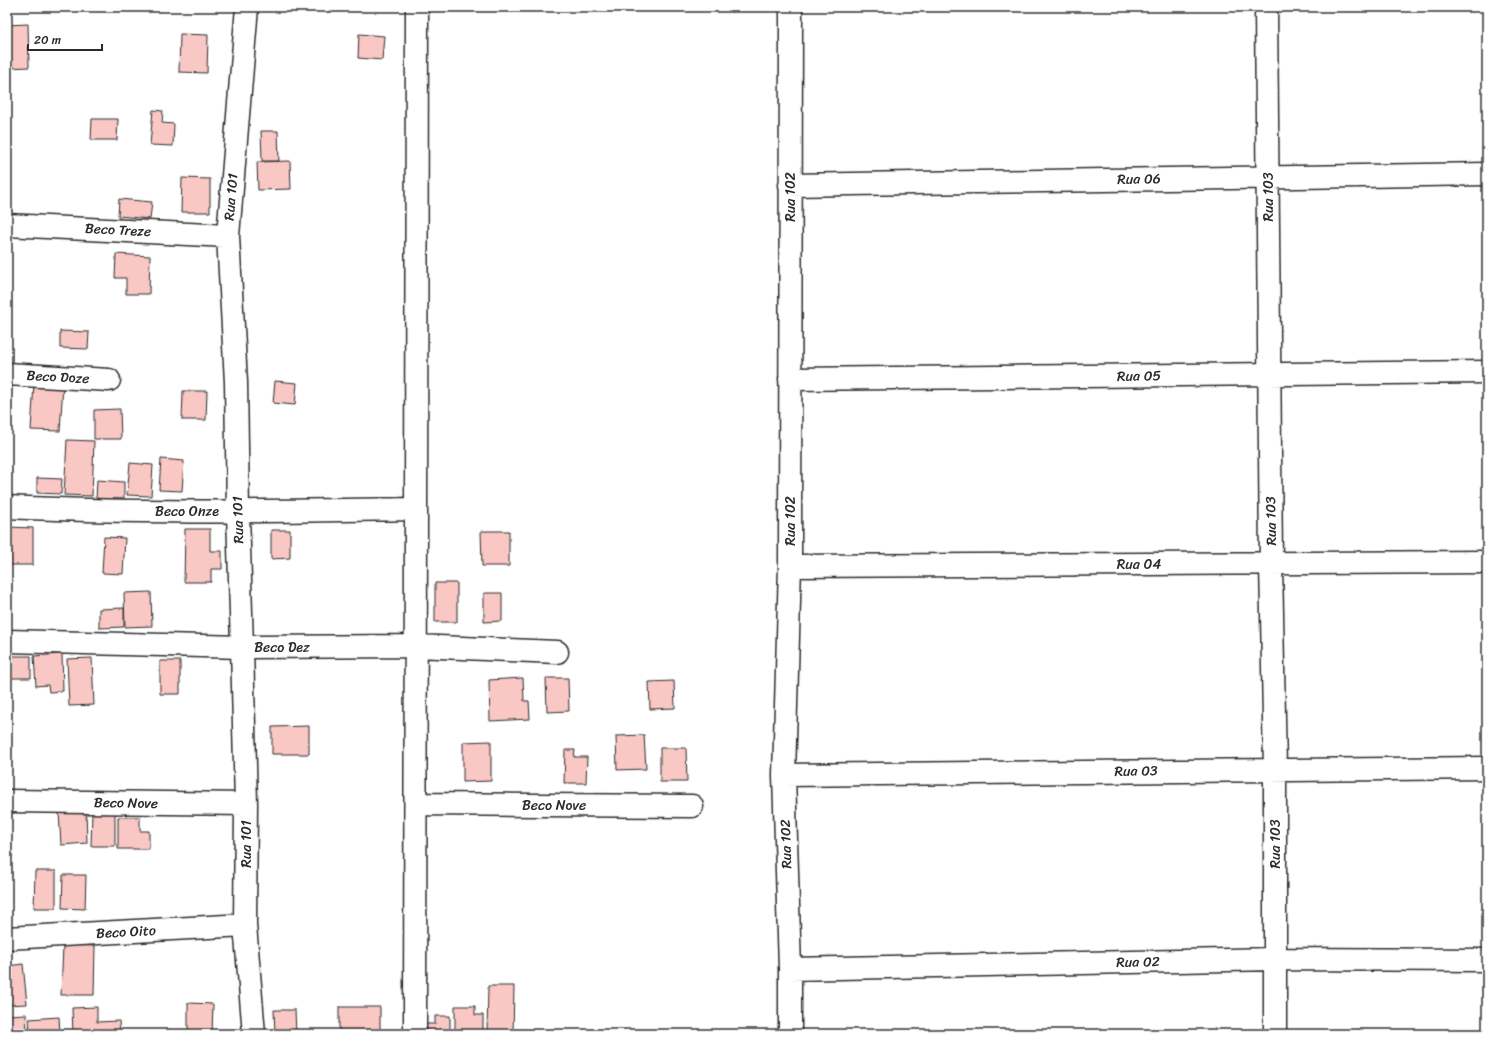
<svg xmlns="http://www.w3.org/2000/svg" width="1494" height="1041" viewBox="0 0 1494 1041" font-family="Sriracha,sans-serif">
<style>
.building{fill:#f9c8c5;stroke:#2b2b2b}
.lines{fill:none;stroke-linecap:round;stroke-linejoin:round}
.street-casing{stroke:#2b2b2b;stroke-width:25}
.street{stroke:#fff;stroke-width:22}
.labels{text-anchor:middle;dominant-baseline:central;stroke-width:4;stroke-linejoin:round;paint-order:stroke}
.street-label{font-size:14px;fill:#2b2b2b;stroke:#fff}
</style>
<rect width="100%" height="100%" fill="#fff"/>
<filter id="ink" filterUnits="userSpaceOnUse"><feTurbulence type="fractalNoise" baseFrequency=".025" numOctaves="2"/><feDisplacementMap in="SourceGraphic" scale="8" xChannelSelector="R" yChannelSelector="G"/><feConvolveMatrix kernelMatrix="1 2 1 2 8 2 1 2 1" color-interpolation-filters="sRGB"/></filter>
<g filter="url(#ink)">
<path class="building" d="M28 24 29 67 7 68V25Z
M180 34 208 35 207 73 179 72Z
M359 34 384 36 382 60 358 58Z
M153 110 163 111 162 123 174 124 173 146 150 145Z
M92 119H118L117 140H91Z
M261 131H278L279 161H262Z
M290 161 291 189 258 190 257 162Z
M182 178 210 179V212H181Z
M119 199 152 202 150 219 118 216Z
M116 254 150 256 149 294H126V278H115Z
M60 331 89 332 88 349 60 348Z
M275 381 297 383 295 405 273 403Z
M34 384 63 385 60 431 31 430Z
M183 391H207L206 420H182Z
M120 409 121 439H94V410Z
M67 440 94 441 92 496 64 495Z
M161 459 184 461 182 491 159 490Z
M130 463 153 465 151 496 127 495Z
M37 478 62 479 61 494 37 493Z
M97 480 124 482V500L96 499Z
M8 527 33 528V565H8Z
M185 529H210V551H222V569H211V582H184Z
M271 530H290V558L271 559Z
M481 531H509V566H482Z
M104 537 125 538 123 574 102 573Z
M435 583H457V622H435Z
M151 592 152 626 125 627 124 593Z
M484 593H502V621L484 622Z
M124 608V627L99 628V609Z
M62 654 63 691 49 692 48 685 36 686 34 656Z
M7 656H31V678H7Z
M92 658 94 705 69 706 67 659Z
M160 661H180V694H160Z
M523 678 524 701H529L530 719 490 721 489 680Z
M546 678H568L569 711 547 712Z
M674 681 675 708 650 709 649 682Z
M309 726V754H272V727Z
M644 735 646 769 617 770 616 736Z
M491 741V781L463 782V742Z
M660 748H686L687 782H660Z
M565 750H575L574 757H587L586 783H564Z
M86 810 87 843 61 845 59 812Z
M92 812H115V846H91Z
M118 817H140V831H149V849H118Z
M35 871H56V908H34Z
M63 875H86L85 909 62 908Z
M63 945 95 946 94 995H61Z
M23 964 27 1004 7 1005V966Z
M488 986H514L513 1034H487Z
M188 1003 213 1004 212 1034H188Z
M455 1006H475V1015H483V1034H455Z
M97 1007V1022L119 1021 120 1034H73L72 1008Z
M339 1007H380V1034H339Z
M274 1010H295L296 1034H275Z
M26 1014 27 1034H7V1015Z
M435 1016H450V1034H424V1024H435Z
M59 1017 60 1034H30L29 1019Z"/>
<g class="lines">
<g class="street-casing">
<path id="street" d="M247 7 228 236 236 382 238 512 242 647 246 804 245 925 254 1034
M1266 7 1271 563 1275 769V1034
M790 185 1487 174
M7 225 228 236
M7 374 109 380
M790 379 1487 372
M7 507C143 514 280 511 416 509
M790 566 1487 562
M7 641 242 647 416 646 557 652
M784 775 1487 768
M7 801 246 804
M416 804 692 806
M7 938 245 925
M790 969 1275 959 1487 960
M415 1034 417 7
M790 1034V969L784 775 790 566 791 7"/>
</g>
<use href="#street" class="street"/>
</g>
</g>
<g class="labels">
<g class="street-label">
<text transform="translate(1139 179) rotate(-1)">Rua 06</text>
<text transform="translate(231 197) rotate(-85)">Rua 101</text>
<text transform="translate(790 197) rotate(-90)">Rua 102</text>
<text transform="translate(1268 197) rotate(-90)">Rua 103</text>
<text transform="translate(118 230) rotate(3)">Beco Treze</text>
<text transform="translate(1139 376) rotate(-1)">Rua 05</text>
<text transform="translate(58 377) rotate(3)">Beco Doze</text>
<text x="187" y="511">Beco Onze</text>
<text transform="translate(238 520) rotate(-92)">Rua 101</text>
<text transform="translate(790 521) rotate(-90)">Rua 102</text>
<text transform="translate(1271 521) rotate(-91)">Rua 103</text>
<text x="1139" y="564">Rua 04</text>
<text x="282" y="647">Beco Dez</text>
<text transform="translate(1136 771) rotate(-1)">Rua 03</text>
<text transform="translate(126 803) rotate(1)">Beco Nove</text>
<text x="554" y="805">Beco Nove</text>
<text transform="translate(246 844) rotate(-90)">Rua 101</text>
<text transform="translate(786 844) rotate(-92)">Rua 102</text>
<text transform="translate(1275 844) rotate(-90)">Rua 103</text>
<text transform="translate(126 932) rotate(-3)">Beco Oito</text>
<text transform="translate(1138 962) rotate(-1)">Rua 02</text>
</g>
</g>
<rect width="1494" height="1041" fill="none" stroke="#fff" stroke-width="24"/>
<rect x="12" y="12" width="1470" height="1017" fill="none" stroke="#2b2b2b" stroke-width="1.5" filter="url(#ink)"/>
<path d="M28 44v6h74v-6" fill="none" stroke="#2b2b2b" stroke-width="2"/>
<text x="34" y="44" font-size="12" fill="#2b2b2b" stroke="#ffffff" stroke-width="3" paint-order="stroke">20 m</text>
</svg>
